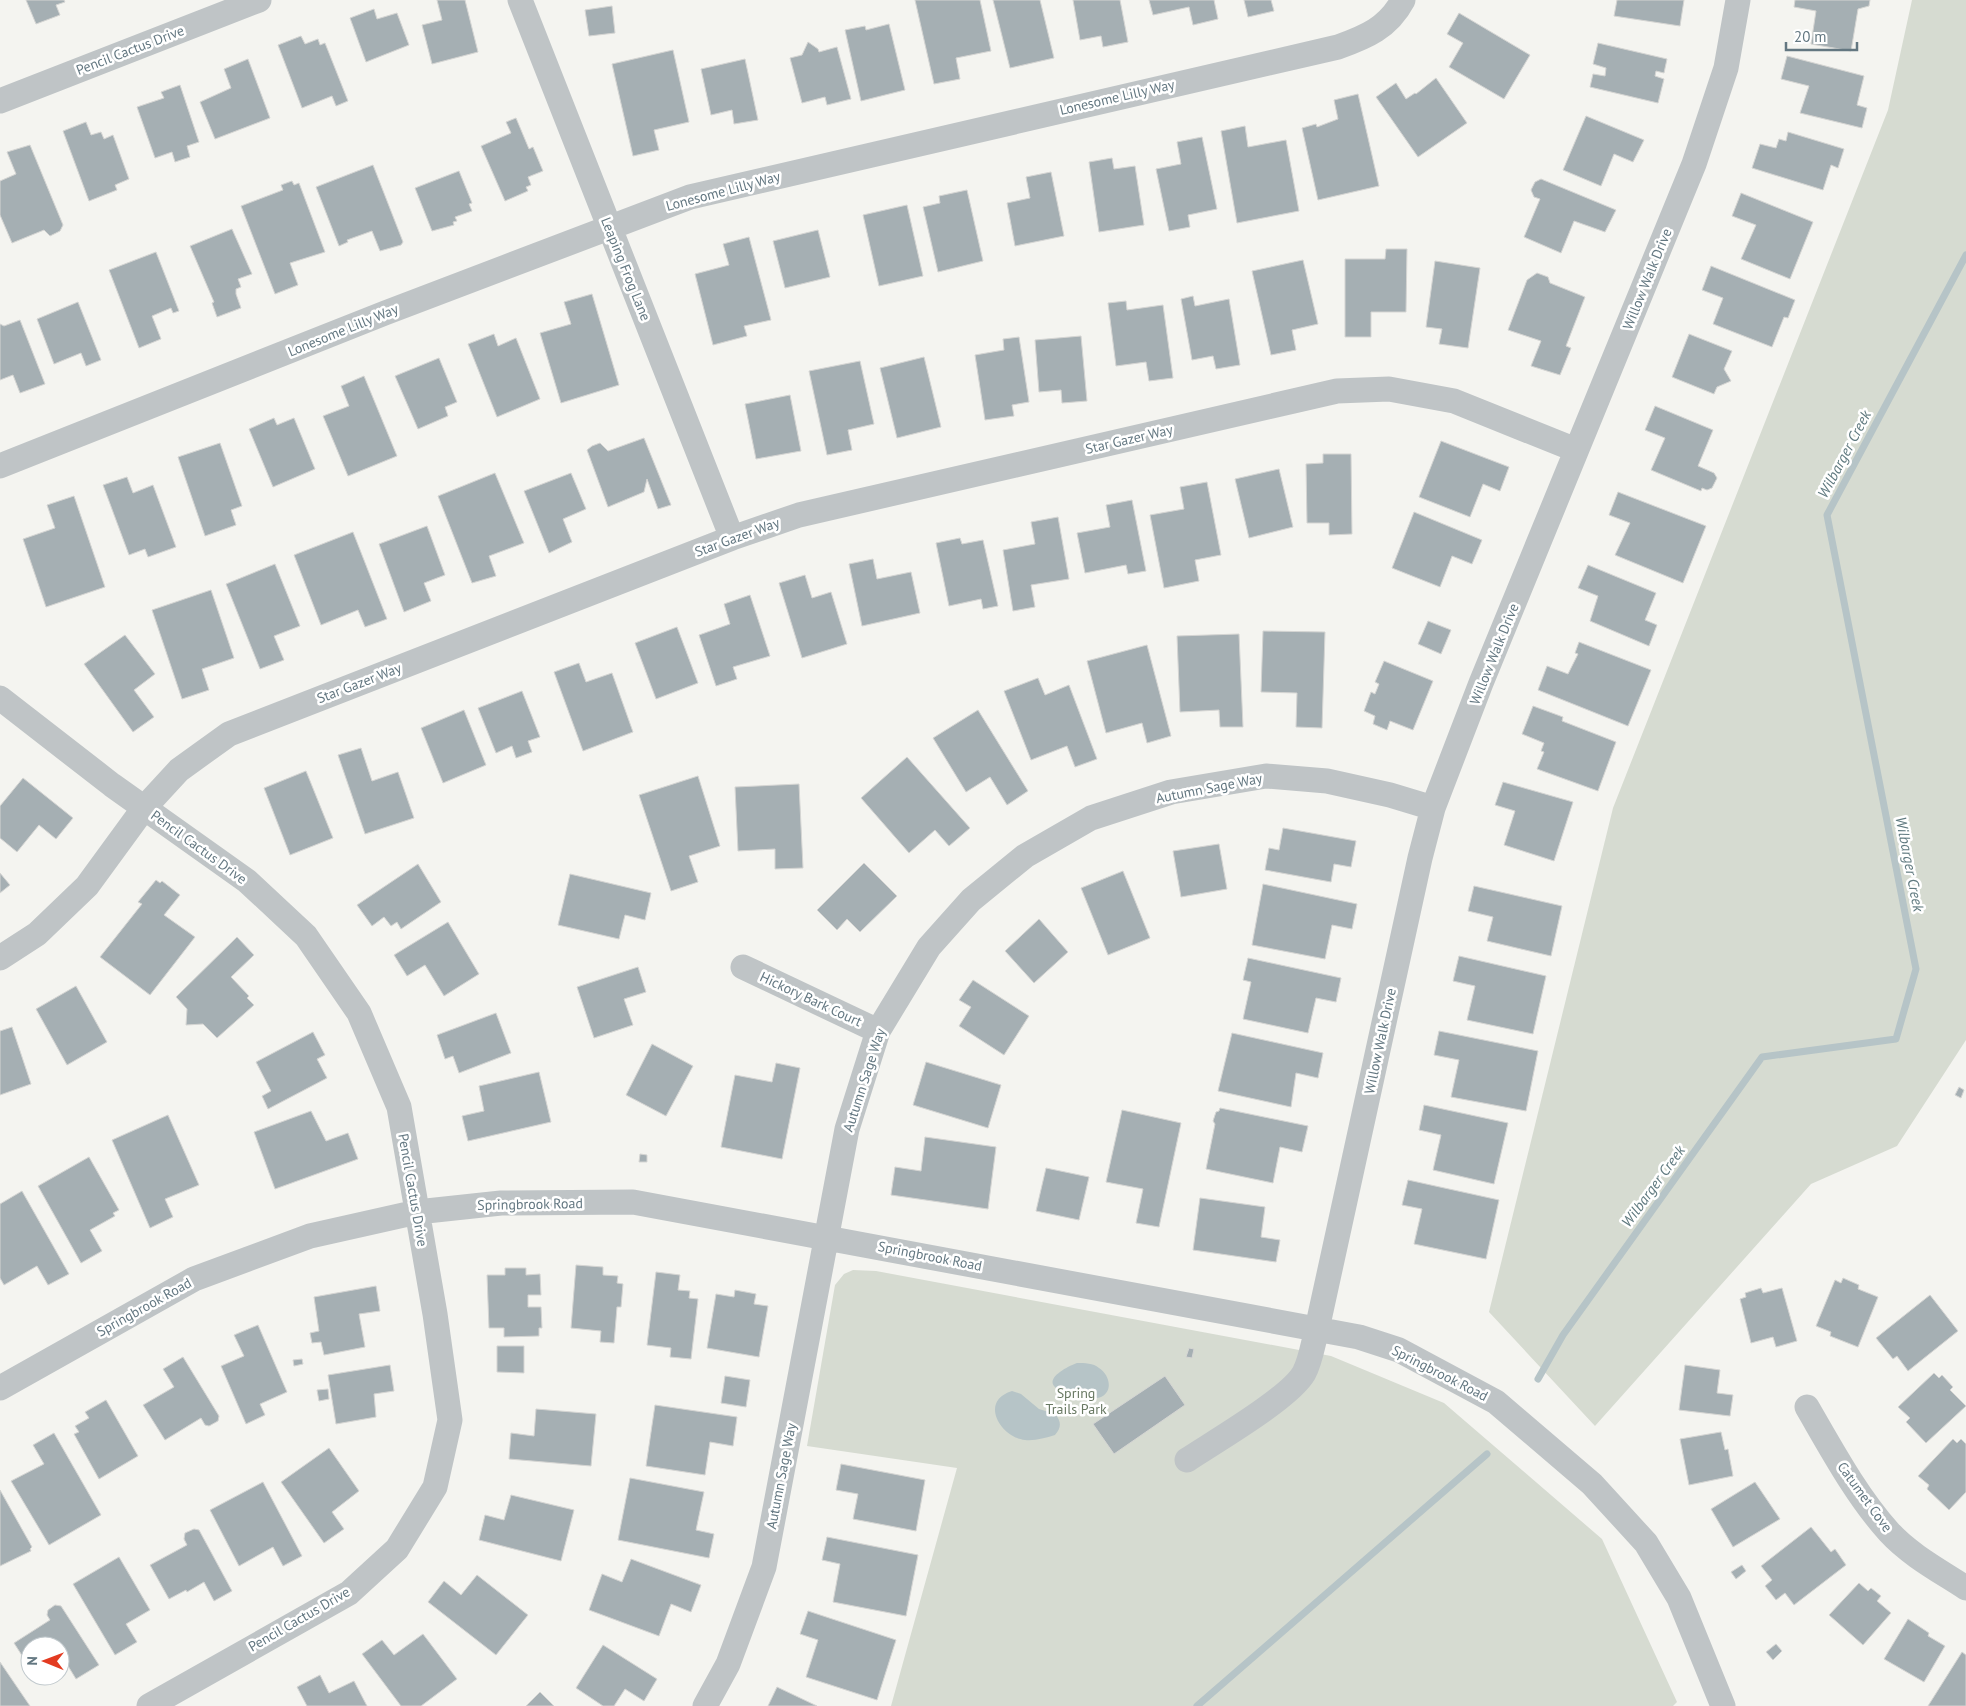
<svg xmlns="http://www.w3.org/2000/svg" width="1966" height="1706" viewBox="0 0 1966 1706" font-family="'PT Sans',sans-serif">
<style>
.green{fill:#d6dbd1}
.water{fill:#b6c4c7}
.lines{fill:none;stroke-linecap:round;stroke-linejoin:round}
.stream{stroke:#b6c4c7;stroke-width:7}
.building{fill:#a5afb3;stroke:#d5d5d3}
.minor{stroke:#bfc4c6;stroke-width:25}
.labels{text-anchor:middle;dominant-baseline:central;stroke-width:5;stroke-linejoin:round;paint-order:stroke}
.street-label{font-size:14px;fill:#637781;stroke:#fff}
.park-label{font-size:14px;fill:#687862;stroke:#fff}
.water-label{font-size:15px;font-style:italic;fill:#5f797f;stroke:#fff}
</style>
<rect width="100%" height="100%" fill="#f4f4f0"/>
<path class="green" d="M1912 0H1966V1040L1897 1146 1811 1184 1595 1426 1489 1312 1613 808 1888 110Z
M853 1270 876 1271 1331 1356 1444 1403 1602 1539 1677 1702 1673 1706H891L957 1468 807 1446 835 1285 844 1274Z"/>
<path class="water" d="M1077 1363C1085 1363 1093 1363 1099 1368 1109 1374 1114 1391 1101 1397 1091 1401 1085 1391 1076 1390 1070 1389 1065 1392 1060 1390 1039 1381 1068 1366 1077 1363Z
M1012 1391 1021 1394 1039 1409 1055 1414C1062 1422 1061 1428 1055 1435 1045 1438 1035 1441 1025 1440 1000 1437 979 1401 1012 1391Z"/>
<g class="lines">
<path class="stream" d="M1538 1379 1563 1335 1762 1057 1896 1039 1916 969 1827 515 1966 255
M1197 1706 1487 1454"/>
</g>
<path class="building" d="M26 0H64L65 2 56 5 60 15 36 24Z
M437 0H465L478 52 432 64 422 25 442 20Z
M915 0H980L991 51 956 58 960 79 934 84Z
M993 0H1040L1054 58 1010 68Z
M1073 0H1120L1128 42 1103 47 1101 36 1080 40Z
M1149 0H1214L1218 19 1193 25 1189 7 1153 15Z
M1244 0H1271L1274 11 1248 17Z
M1617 0H1684L1680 26 1614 16Z
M1795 0H1870L1869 6 1858 9 1851 51 1811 44 1816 11 1794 7Z
M612 6 615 33 589 36 585 10Z
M374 9 377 19 397 13 409 45 366 62 350 18Z
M1459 13 1530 55 1504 99 1449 67 1463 43 1447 34Z
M889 24 905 90 861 101 845 30 865 26 866 30Z
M301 36 305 44 318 39 320 45 325 43 348 101 336 106 332 96 302 108 278 45Z
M808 42 818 49 819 52 837 47 851 99 827 105 825 97 802 103 790 58 802 55Z
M1598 43 1667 59 1664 73 1656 71 1655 76 1664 79 1658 103 1590 87 1593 74 1605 76 1606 68 1593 64Z
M673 50 689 122 654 130 659 150 633 156 612 64Z
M1787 56 1864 76 1857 105 1867 108 1862 128 1800 113 1809 86 1781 79Z
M248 59 270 118 215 139 200 102 231 88 224 69Z
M745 59 758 120 734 124 732 110 711 115 701 69Z
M1436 78 1467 123 1418 157 1376 97 1396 83 1406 99 1415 93 1416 94Z
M180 85 199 142 187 146 190 157 175 162 172 152 155 158 137 107 164 98 161 92Z
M1358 94 1379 186 1318 200 1302 128 1316 124 1317 127 1338 119 1334 100Z
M1586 116 1644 140 1633 162 1614 154 1601 186 1563 170Z
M516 118 529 149 533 147 543 171 528 177 531 185 526 187 528 191 505 201 481 146 511 133 506 122Z
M86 122 91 135 101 132 104 139 113 135 129 179 115 185 117 190 89 201 63 131Z
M1245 126 1248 147 1286 140 1299 211 1237 223 1221 131Z
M1788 132 1844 149 1838 168 1831 165 1823 190 1752 168 1760 144 1776 148 1779 139 1786 141Z
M1202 137 1217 209 1188 215 1190 227 1169 231 1156 169 1181 164 1177 142Z
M30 145 63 225 60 231 50 236 44 230 12 243 0 215V181L16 174 7 152Z
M1112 158 1114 169 1135 166 1144 225 1099 232 1089 162Z
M373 165 403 242 401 245 380 251 372 231 347 240 348 242 339 246 316 187Z
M459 171 472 203 469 204 472 211 455 217 457 221 453 222 454 225 432 231 415 188Z
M1051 172 1064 236 1015 246 1007 203 1030 198 1026 177Z
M1541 179 1616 210 1605 232 1574 221 1561 253 1524 237 1540 199 1534 197 1531 190 1535 182Z
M292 181 294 185 299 183 325 252 290 263 298 285 275 294 241 206 283 190 281 185Z
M967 190 983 261 938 272 923 207 940 203 939 196Z
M1741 193 1813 222 1790 279 1741 259 1756 225 1732 216Z
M907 205 923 276 879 286 863 215Z
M232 229 252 274 238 279 241 287 236 289V294L241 308 217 317 212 303 214 302 190 246Z
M818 230 830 277 785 288 773 241Z
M749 237 771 320 744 326 747 336 713 345 695 274 729 265 723 244Z
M1386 249H1407L1406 312H1371V337H1345V259H1385Z
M156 252 179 311 173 313 171 308 152 316 161 339 139 348 109 270Z
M1303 260 1318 324 1292 330 1296 350 1271 355 1252 271Z
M1435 261 1480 268 1468 348 1439 344 1442 329 1426 327Z
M1711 266 1795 300 1788 318 1784 317 1772 347 1713 324 1723 298 1702 290Z
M1537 273 1548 277 1550 283 1585 297 1566 346 1571 348 1560 375 1531 366 1541 341 1508 330 1527 280Z
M592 294 619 385 561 403 540 333 571 324 564 302Z
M1193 296 1195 306 1229 299 1240 365 1216 369 1213 356 1192 360 1181 299Z
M1126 301 1127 310 1163 305 1173 378 1149 381 1146 362 1116 366 1108 303Z
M78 302 101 360 86 366 81 353 54 364 37 319Z
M20 320 45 384 20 393 13 375 0 380V324L4 326Z
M494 334 498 346 516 338 540 399 497 417 468 344Z
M1689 334 1732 351 1724 369 1731 381 1717 387 1714 394 1672 377Z
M1081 336 1087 401 1062 403 1061 390 1039 392 1035 340Z
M1019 337 1029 402 1012 405 1014 416 985 420 975 355 1004 350 1003 339Z
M924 357 941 427 897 438 880 368Z
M439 358 457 402 445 407 448 416 418 429 395 376Z
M860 361 874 424 848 430 852 450 827 455 809 371Z
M364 376 397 456 348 476 323 416 349 406 341 386Z
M790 395 801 451 756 459 745 404Z
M1655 406 1713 430 1698 466 1714 473 1717 478 1712 488 1707 490 1702 488 1701 491 1651 470 1665 438 1645 430Z
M274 418 277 425 294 418 315 469 273 487 249 429Z
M644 438 671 505 658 509 647 479 644 492 608 507 587 450 592 446 600 443 608 451Z
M1441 441 1509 467 1500 491 1483 484 1470 517 1419 497Z
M220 443 242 506 231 510 236 525 205 536 178 457Z
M1323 454H1351L1352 534 1329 535V523H1307L1306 464 1323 463Z
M1279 469 1293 527 1249 538 1235 479Z
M495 473 524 543 489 556 496 576 472 583 438 496Z
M571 473 586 509 563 519 572 542 549 553 524 491Z
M127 477 133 493 153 485 176 547 148 557 145 549 129 555 103 485Z
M1207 482 1221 555 1195 560 1199 581 1164 588 1150 515 1184 509 1180 487Z
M1618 492 1706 526 1683 583 1615 555 1630 523 1609 515Z
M74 496 105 587 46 607 23 539 55 528 47 505Z
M1132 500 1146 571 1128 574 1126 565 1085 573 1077 533 1110 527 1106 505Z
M1414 512 1482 540 1472 564 1452 556 1440 587 1392 568Z
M1058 517 1069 579 1031 585 1035 607 1013 611 1003 550 1035 544 1031 522Z
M427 526 445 575 424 583 431 601 404 612 379 544Z
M353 532 387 619 365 627 358 610 321 625 294 555Z
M960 538 962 544 983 540 998 606 983 609 981 599 949 606 936 543Z
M873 559 877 579 911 572 920 613 862 626 849 564Z
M275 564 300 626 274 636 284 660 260 669 226 584Z
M1588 565 1656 593 1645 620 1657 625 1649 646 1590 621 1598 596 1578 588Z
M805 575 812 598 831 592 847 644 802 658 779 583Z
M211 590 234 658 202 669 209 690 182 699 152 610Z
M750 595 770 656 733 667 737 679 716 686 699 635 730 624 724 604Z
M1428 621 1451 630 1441 654 1418 644Z
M677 627 698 683 656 699 635 643Z
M1263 631 1325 632 1322 728 1296 727 1297 693 1261 692Z
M1239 634 1243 727H1220L1219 710 1180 712 1177 636Z
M125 635 155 674 134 690 154 717 133 732 84 664Z
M1579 642 1651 670 1628 726 1538 690 1547 666 1568 674 1578 654 1575 653Z
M1147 645 1171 736 1147 743 1142 723 1106 733 1087 661Z
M1384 661 1433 681 1413 730 1390 721 1387 730 1373 724 1375 716 1364 711 1371 692 1375 694 1379 684 1375 682Z
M579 663 586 682 612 673 633 732 583 751 554 672Z
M1038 678 1045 695 1069 685 1097 759 1075 767 1067 746 1031 760 1004 691Z
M522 691 540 737 528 741 532 752 516 758 512 746 496 753 478 708Z
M1533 706 1563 717 1562 721 1616 742 1598 791 1537 769 1544 752 1541 751 1544 743 1522 734Z
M464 710 486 765 443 783 421 728Z
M978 710 1028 791 1007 805 990 777 966 792 933 738Z
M361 748 372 781 398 772 414 818 365 834 338 755Z
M907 757 970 828 949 846 935 830 909 853 861 798Z
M306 771 333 838 290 855 264 788Z
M698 776 720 846 689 856 698 882 671 891 639 795Z
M23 778 73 818 56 839 39 825 17 852 0 838V806Z
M1503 782 1573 802 1554 861 1504 845 1515 811 1495 805Z
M799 784 803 868 775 869V849L738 851 735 787Z
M1283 828 1356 841 1351 867 1334 864 1331 882 1265 870 1269 848 1279 850Z
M1219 844 1227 889 1181 897 1173 851Z
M864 863 897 896 860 932 847 919 837 930 817 910Z
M418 864 441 902 401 929 397 922 391 926 384 917 372 926 357 905Z
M1123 871 1150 938 1108 955 1081 888Z
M0 873 10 885 0 893Z
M570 874 651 893 645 920 625 915 619 939 558 925Z
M156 880 160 883 162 881 180 895 164 915 195 937 150 995 100 957 142 904 138 902Z
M1263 884 1357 904 1352 929 1332 925 1325 959 1252 945Z
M1474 886 1562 906 1551 956 1487 941 1493 917 1468 911Z
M1039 919 1068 952 1034 983 1005 951Z
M448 922 479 974 444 996 425 965 407 976 394 955Z
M237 937 254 955 231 977 249 996 247 998 254 1005 217 1038 203 1024 186 1025 187 1009 176 997Z
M1459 956 1546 976 1533 1034 1467 1020 1475 986 1453 981Z
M1248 958 1341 978 1336 1002 1316 998 1308 1033 1243 1019 1251 982 1243 980Z
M638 967 646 992 624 999 633 1025 594 1038 577 987Z
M973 980 1029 1016 1004 1055 959 1026 971 1007 959 1000Z
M76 986 107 1042 67 1065 36 1009Z
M496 1013 511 1053 459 1073 453 1056 445 1059 437 1035Z
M12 1027 31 1084 0 1095V1031Z
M1439 1031 1538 1051 1526 1111 1451 1097 1459 1060 1434 1055Z
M313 1032 325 1055 317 1059 327 1078 268 1109 262 1096 271 1091 256 1062Z
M1232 1033 1323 1053 1318 1078 1296 1073 1291 1107 1218 1091Z
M652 1044 693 1066 666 1116 626 1095Z
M926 1062 1001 1085 988 1128 913 1105Z
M776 1063 800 1068 782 1159 721 1147 735 1075 772 1082Z
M539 1072 551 1122 468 1141 462 1116 484 1111 479 1086Z
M1959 1087 1964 1090 1961 1098 1955 1095Z
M1424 1105 1508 1123 1494 1184 1433 1170 1441 1135 1419 1130Z
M1220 1108 1308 1126 1302 1152 1280 1147 1273 1183 1206 1169 1215 1124 1213 1121 1216 1112 1219 1111Z
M1122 1110 1181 1123 1159 1227 1136 1223 1143 1189 1106 1182Z
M311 1111 326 1141 348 1133 358 1159 275 1189 254 1132Z
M168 1115 199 1185 165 1199 173 1217 150 1228 112 1140Z
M925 1137 996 1147 988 1209 891 1195 895 1167 921 1171Z
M640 1154 647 1155V1162H639Z
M89 1157 119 1210 113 1213 115 1216 90 1230 102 1251 81 1263 38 1186Z
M1046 1168 1089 1177 1079 1220 1036 1211Z
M1408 1180 1499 1200 1486 1259 1414 1244 1422 1209 1402 1205Z
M22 1191 69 1274 48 1285 37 1266 4 1285 0 1278V1204Z
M1200 1198 1265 1207 1261 1237 1280 1240 1276 1262 1193 1250Z
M576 1265 603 1267V1275L618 1276 617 1283 623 1284 621 1307H617L614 1343 600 1342 601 1331 571 1328Z
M505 1268H526V1275L540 1274 541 1295H528V1307H541L542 1328H539V1336L504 1337V1328H489L487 1275H505Z
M656 1272 680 1275 678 1290 690 1291 689 1298 698 1299 691 1359 670 1357 671 1348 647 1345Z
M1843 1278 1859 1285 1858 1289 1878 1297 1858 1347 1830 1336 1831 1332 1816 1326 1835 1280 1841 1283Z
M376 1286 380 1311 359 1314 365 1347 324 1355 321 1342 312 1343 310 1333 319 1331 314 1297Z
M1761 1288 1763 1293 1782 1288 1797 1341 1776 1347 1773 1337 1751 1343 1740 1299 1746 1297 1745 1293Z
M735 1290 756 1294 754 1304 768 1306 759 1357 707 1348 716 1294 734 1297Z
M1930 1295 1958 1331 1908 1371 1897 1356 1893 1359 1876 1338Z
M258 1325 287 1392 260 1404 265 1415 246 1424 221 1366 244 1356 234 1335Z
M497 1346H524V1373L497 1372Z
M1189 1348 1194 1349 1192 1358 1186 1357Z
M183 1357 219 1416 218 1421 209 1426 205 1425 201 1418 165 1440 143 1405 174 1387 163 1369Z
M302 1359 303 1364 294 1366 293 1360Z
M390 1365 394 1391 374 1394 376 1417 336 1424 328 1375Z
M1685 1365 1720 1370 1717 1393 1733 1395 1730 1416 1679 1410Z
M1934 1373 1939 1378 1942 1375 1953 1387 1950 1390 1966 1406 1926 1443 1906 1422 1910 1418 1898 1407Z
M725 1376 750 1380 746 1407 721 1403Z
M1165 1376 1185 1405 1114 1454 1093 1424Z
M328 1389 329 1399 319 1401 317 1390Z
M106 1400 138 1456 99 1479 74 1434 79 1432 75 1426 89 1418 85 1412Z
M655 1405 737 1417 733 1446 710 1442 705 1475 646 1466Z
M536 1409 596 1414 591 1466 509 1459 511 1433 534 1436Z
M1721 1432 1725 1450 1728 1449 1733 1476 1689 1485 1680 1439Z
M54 1433 101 1515 49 1545 11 1481 44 1464 33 1445Z
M1953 1439 1957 1443 1961 1439 1966 1444V1492L1949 1510 1927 1489 1929 1485 1918 1476Z
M329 1448 359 1491 332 1512 344 1529 324 1543 281 1482Z
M841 1464 925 1480 916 1531 853 1519 858 1494 836 1490Z
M630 1478 704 1492 696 1530 714 1534 709 1558 618 1540Z
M263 1482 302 1556 283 1566 273 1547 239 1566 210 1510Z
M1755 1482 1780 1519 1733 1547 1711 1509Z
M0 1490 32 1547 30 1549 31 1551 0 1566Z
M511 1495 574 1510 561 1561 479 1540 485 1515 504 1520Z
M1811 1527 1831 1552 1835 1549 1846 1565 1794 1605 1785 1593 1776 1600 1765 1586 1772 1580 1761 1566Z
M194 1529 199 1530 232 1591 214 1601 204 1582 187 1592 186 1590 169 1599 150 1565 187 1545 184 1539 185 1533Z
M827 1537 918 1555 906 1616 833 1602 840 1564 822 1560Z
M119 1557 150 1610 126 1624 137 1642 115 1655 73 1584Z
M631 1559 701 1585 691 1612 671 1604 659 1636 589 1610 602 1574 622 1582Z
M1742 1565 1746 1571 1736 1579 1731 1572Z
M477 1575 528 1615 496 1655 428 1602 444 1581 461 1595Z
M1859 1583 1868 1591 1871 1588 1881 1596 1877 1601 1891 1613 1863 1645 1829 1615Z
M55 1605 61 1606 99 1665 76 1679 65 1661 60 1664V1646H30V1668L14 1643 50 1620 47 1615 48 1610Z
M808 1611 896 1640 877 1700 806 1677 818 1640 800 1634Z
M1908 1619 1929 1633 1928 1636 1945 1646 1924 1682 1884 1659Z
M423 1634 457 1679 421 1706H401L362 1654 382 1640 394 1655Z
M1776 1644 1782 1651 1773 1660 1766 1652Z
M603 1645 657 1679 644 1701 625 1689 614 1706H603L576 1688Z
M1962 1652 1966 1655V1706H1928Z
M0 1662 30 1706H0Z
M320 1675 329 1693 354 1681 367 1706H307L297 1687Z
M777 1687 817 1706H768Z
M540 1692 554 1706H526Z"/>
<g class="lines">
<path class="minor" d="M520 0 732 538
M0 101 259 0
M0 466 385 313 690 197 1338 47C1366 37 1388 28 1403 0
M0 698 112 785 247 881 306 936 359 1013 399 1107 435 1314 450 1420 435 1487 397 1549 349 1593 149 1706
M0 958 37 934 87 886 144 808 179 770 229 734 732 538 799 515 1337 391 1389 389 1454 401 1576 450
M743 967 878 1031
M0 1388 194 1279 310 1236 417 1212 501 1203 633 1202 1359 1337 1399 1350 1496 1402 1592 1484 1646 1543 1679 1598 1723 1706
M1807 1407C1832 1450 1856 1495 1889 1532 1910 1555 1940 1571 1966 1588
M1187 1460C1214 1442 1290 1398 1304 1373 1311 1360 1313 1343 1317 1329L1420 858 1433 808 1481 683 1694 164 1726 68 1738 0
M705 1706 728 1664 764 1567 847 1129 878 1031 929 947 971 900 1025 856 1091 818 1171 792 1266 776 1327 781 1390 795 1433 808"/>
</g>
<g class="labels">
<g class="street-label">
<text transform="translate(130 50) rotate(-21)">Pencil Cactus Drive</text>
<text transform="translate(1117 97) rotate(-13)">Lonesome Lilly Way</text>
<text transform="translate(723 191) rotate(-15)">Lonesome Lilly Way</text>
<text transform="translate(626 269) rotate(68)">Leaping Frog Lane</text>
<text transform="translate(1647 279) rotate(-68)">Willow Walk Drive</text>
<text transform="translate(343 330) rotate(-22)">Lonesome Lilly Way</text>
<text transform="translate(1129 439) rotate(-13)">Star Gazer Way</text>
<text transform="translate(737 537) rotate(-20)">Star Gazer Way</text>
<text transform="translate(1494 654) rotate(-68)">Willow Walk Drive</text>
<text transform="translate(359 683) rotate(-21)">Star Gazer Way</text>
<text transform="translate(1209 788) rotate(-11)">Autumn Sage Way</text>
<text transform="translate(199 847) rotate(36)">Pencil Cactus Drive</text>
<text transform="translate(811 999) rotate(25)">Hickory Bark Court</text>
<text transform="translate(1380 1041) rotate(-78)">Willow Walk Drive</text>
<text transform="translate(864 1080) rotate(-72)">Autumn Sage Way</text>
<text transform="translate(413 1190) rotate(80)">Pencil Cactus Drive</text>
<text transform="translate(530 1204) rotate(-1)">Springbrook Road</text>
<text transform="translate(930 1256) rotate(11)">Springbrook Road</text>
<text transform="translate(144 1307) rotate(-29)">Springbrook Road</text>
<text transform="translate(1440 1373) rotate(27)">Springbrook Road</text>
<text transform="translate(781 1476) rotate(-79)">Autumn Sage Way</text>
<text transform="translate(1865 1497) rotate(54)">Catumet Cove</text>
<text transform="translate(299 1619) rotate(-30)">Pencil Cactus Drive</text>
</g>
<g class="park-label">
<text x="1076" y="1393">Spring<tspan x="1076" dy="16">Trails Park</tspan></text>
</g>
<g class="water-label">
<text transform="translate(1844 454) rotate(-62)">Wilbarger Creek</text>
<text transform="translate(1910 864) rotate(79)">Wilbarger Creek</text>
<text transform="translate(1653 1186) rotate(-54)">Wilbarger Creek</text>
</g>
</g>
<g transform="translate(45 1661) rotate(271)"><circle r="24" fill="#ffffff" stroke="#c1c9cd"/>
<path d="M0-4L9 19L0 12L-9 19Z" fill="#e33b21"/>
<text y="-8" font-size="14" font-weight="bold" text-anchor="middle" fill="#637781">N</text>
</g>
<path d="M1786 42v8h71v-8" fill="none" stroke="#637781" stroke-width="2.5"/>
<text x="1794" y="42" font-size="15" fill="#637781" stroke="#ffffff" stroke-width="4" paint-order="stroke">20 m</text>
</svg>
